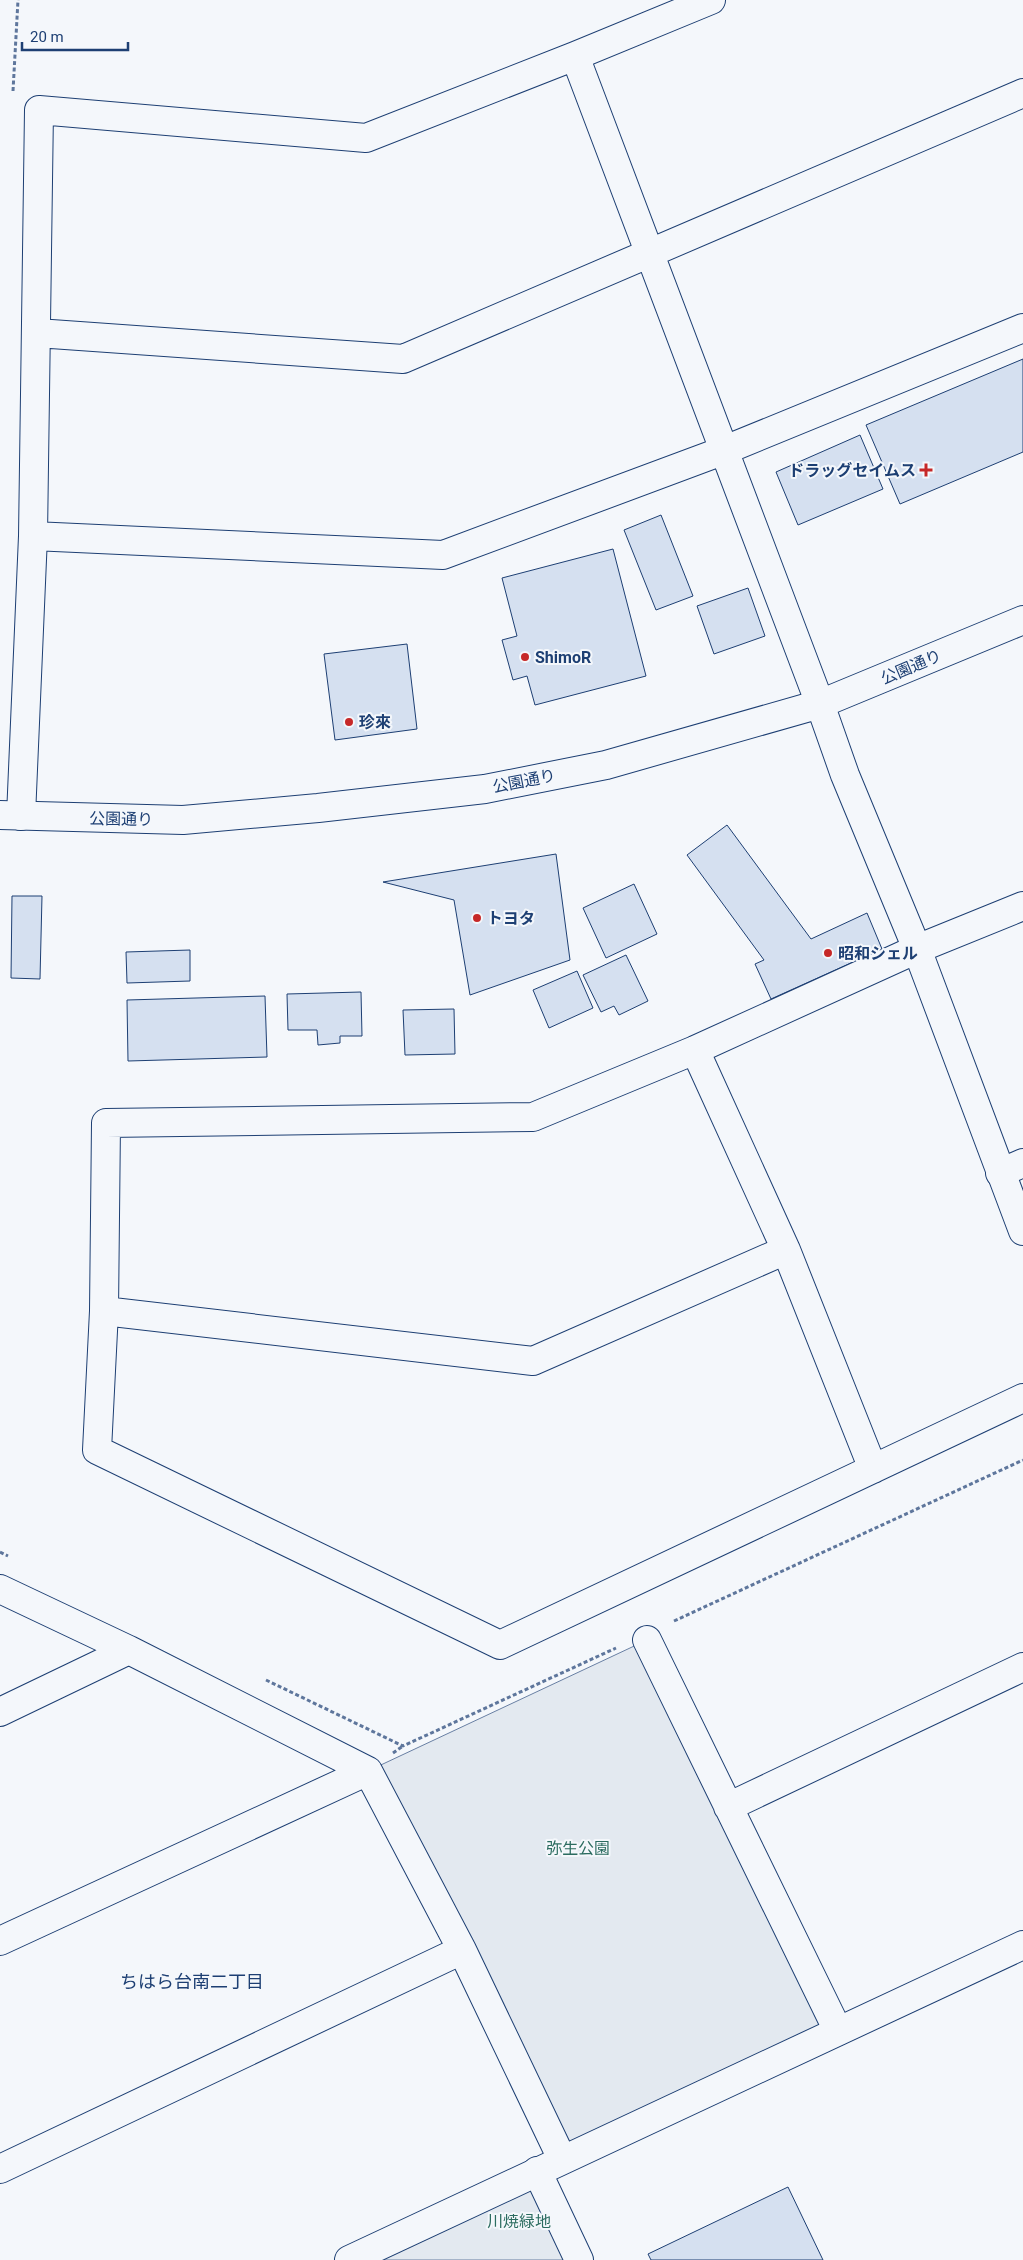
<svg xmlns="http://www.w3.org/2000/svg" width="1023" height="2260" viewBox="0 0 1023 2260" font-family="Roboto,'Noto Sans JP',sans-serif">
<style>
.green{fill:#e3e9f0;stroke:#687fa3}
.building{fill:#d5e0f0;stroke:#1d3f73}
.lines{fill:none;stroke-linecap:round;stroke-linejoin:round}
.street-casing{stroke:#1d3f73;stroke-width:30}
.secondary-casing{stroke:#1d3f73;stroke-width:30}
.path{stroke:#5e769c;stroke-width:3;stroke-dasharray:4 2.5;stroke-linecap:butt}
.street{stroke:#f4f7fb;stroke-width:28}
.secondary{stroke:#f4f7fb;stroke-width:28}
.poi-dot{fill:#c62828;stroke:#f4f7fb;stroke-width:2}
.labels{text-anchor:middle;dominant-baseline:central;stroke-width:4;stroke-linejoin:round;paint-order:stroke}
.poi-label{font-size:16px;font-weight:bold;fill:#1d3f73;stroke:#f4f7fb;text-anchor:start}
.street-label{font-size:16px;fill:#1d3f73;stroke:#f4f7fb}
.park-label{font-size:16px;fill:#2c6c60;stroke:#f4f7fb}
.neighbourhood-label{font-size:18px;fill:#1d3f73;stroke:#f4f7fb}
</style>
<rect width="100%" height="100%" fill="#f4f7fb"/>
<path class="green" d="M647 1640 838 2031 562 2159 368 1771Z
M537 2171 580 2260H349Z"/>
<path class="building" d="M1023 359V452L900 504 866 425Z
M860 435 883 489 798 525 776 472Z
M661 515 693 596 656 610 624 530Z
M613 549 646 676 535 705 527 676 513 680 502 640 517 636 502 578Z
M748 588 765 636 714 654 697 606Z
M407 644 417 729 335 740 324 654Z
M727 825 811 939 867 913 882 949 771 999 755 964 764 960 687 855Z
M556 854 570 960 470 995 454 900 383 882Z
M634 884 657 934 606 958 583 908Z
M12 896H42L40 979 11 978Z
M190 950V981L127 983 126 952Z
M626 955 648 1001 619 1015 614 1006 601 1012 583 975Z
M577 971 593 1008 549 1028 533 990Z
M361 992 362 1036H340V1043L318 1045 317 1030H288L287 994Z
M265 996 267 1057 128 1061 127 1000Z
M454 1009 455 1054 405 1055 403 1010Z
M788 2187 823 2260H651L648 2254Z"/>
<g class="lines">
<g class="street-casing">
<path id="street" d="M575 56 820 704
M37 333 403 359 1023 93
M33 536 443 555 725 450 1023 328
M21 816 33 536 39 110 366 138 575 56 711 0
M1023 906 917 949 695 1050 533 1117 106 1123 104 1311 97 1450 500 1645 1023 1398
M695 1050 786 1250 873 1469
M1000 1173 1023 1163
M104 1311 533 1361 786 1250
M0 1589 129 1650 368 1771 462 1950 562 2159
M647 1640 838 2031
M0 1712 129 1650
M728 1807 1023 1667
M0 1941 368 1771
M0 2169 462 1950
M537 2171 579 2260"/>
</g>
<g class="secondary-casing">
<path id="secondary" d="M820 704 845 775 917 949 1023 1231
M0 815 183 820 318 808 485 789 606 765 820 704 1023 620
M349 2260 1023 1945"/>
</g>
<path class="path" d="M13 91 18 0
M0 1552 8 1556
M674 1621 1023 1460
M266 1680 403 1746 616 1648
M393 1753 403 1746"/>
<use href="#street" class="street"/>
<use href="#secondary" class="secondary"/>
</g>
<g class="poi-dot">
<path d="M923.5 462.5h5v5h5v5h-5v5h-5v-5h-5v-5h5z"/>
<circle cx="525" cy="657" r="5"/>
<circle cx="349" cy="722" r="5"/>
<circle cx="477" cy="918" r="5"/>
<circle cx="828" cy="953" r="5"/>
</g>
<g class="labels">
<g class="poi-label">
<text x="916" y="470" text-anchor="end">ドラッグセイムス</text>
<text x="535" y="657">ShimoR</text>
<text x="359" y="722">珍來</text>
<text x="487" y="918">トヨタ</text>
<text x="838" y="953">昭和シェル</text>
</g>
<g class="street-label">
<text transform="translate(911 667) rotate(-23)">公園通り</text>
<text transform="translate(524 781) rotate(-11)">公園通り</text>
<text transform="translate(121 819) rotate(1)">公園通り</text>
</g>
<g class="park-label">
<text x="578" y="1848">弥生公園</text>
<text x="519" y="2221">川焼緑地</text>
</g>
<g class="neighbourhood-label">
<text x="192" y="1981">ちはら台南二丁目</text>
</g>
</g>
<path d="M22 42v8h106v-8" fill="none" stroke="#1d3f73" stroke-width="2.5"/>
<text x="30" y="42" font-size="15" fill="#1d3f73" stroke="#f4f7fb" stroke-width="4" paint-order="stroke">20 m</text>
</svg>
